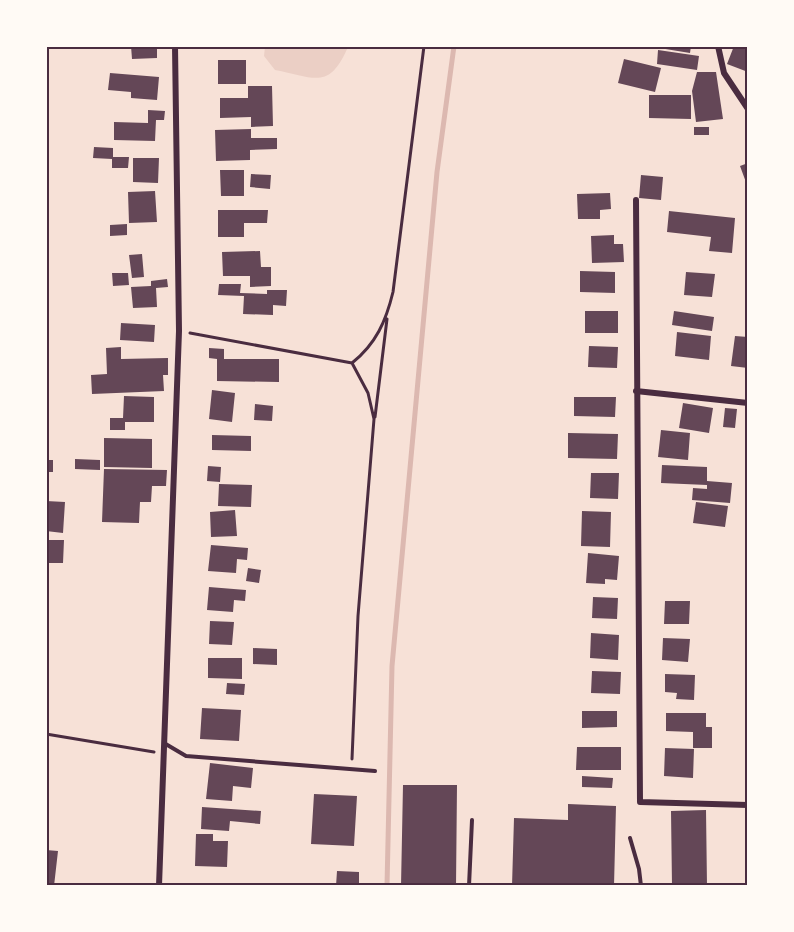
<svg xmlns="http://www.w3.org/2000/svg" width="794" height="932" viewBox="0 0 794 932" font-family="'DejaVu Sans',sans-serif">
<style>
.green{fill:#ebcfc5}
.lines{fill:none;stroke-linecap:round;stroke-linejoin:round}
.stream{stroke:#dcb8b0;stroke-width:5}
.building{fill:#644757}
.path{stroke:#4a2c40;stroke-width:3}
.service{stroke:#4a2c40;stroke-width:4}
.minor{stroke:#4a2c40;stroke-width:6}
.neatline{fill:none;stroke:#4a2c40;stroke-width:2}
</style>
<rect width="100%" height="100%" fill="#f7e1d7"/>
<path class="green" d="M265 47V46L348 47C329 90 316 78 275 70L264 56Z"/>
<g class="lines">
<path class="stream" d="M387 886 392 666 437 172 454 46"/>
</g>
<path class="building" d="M131 46H157V58L132 59Z
M647 46H691L690 53Z
M734 46 748 50V72L727 64Z
M658 50 699 56 697 70 657 64Z
M624 59 661 68 655 92 618 83Z
M218 60H246V84H218Z
M697 72H716L723 119 696 122 692 91Z
M110 73 159 77 157 100 131 98V92L108 90Z
M248 86H272L273 126 251 127V117L220 118V98H248Z
M649 95H691V119L649 118Z
M148 110 165 111 164 120H156L155 141 114 140V122L148 123Z
M694 127H709V135H694Z
M251 129V138H277V149L250 150V160L216 161 215 130Z
M94 147 113 148V157H129L128 168H112V159L93 158Z
M133 158H159L158 183 133 182Z
M748 163V185H747L740 166Z
M220 170H244V196H221Z
M251 174 271 175 270 189 250 187Z
M641 175 663 177 661 200 639 198Z
M155 191 157 222 129 223 128 192Z
M610 193 611 209 600 210V219H578L577 194Z
M218 210H268L267 223H244V237H218Z
M669 211 735 218 732 253 709 251 711 237 667 232Z
M127 224V235L110 236V225Z
M614 235V244H623L624 262 592 263 591 236Z
M260 251 261 267H271V286L250 287V276H223L222 252Z
M142 254 144 277 132 278 129 255Z
M580 271 615 272V293L580 292Z
M686 272 715 274 712 297 684 295Z
M112 273H128L129 285 113 286Z
M167 279 168 287 156 288 157 307 133 308 131 287 151 286V281Z
M219 284H241L240 293 267 294V290H287L286 306 273 305V315L243 314 244 296 218 295Z
M585 311H618V333H585Z
M674 311 714 317 712 331 672 325Z
M121 323 155 325 154 342 120 340Z
M677 332 711 336 709 360 675 356Z
M735 336 748 337V368L731 366Z
M589 346 618 347 617 368 588 367Z
M121 347V359L168 358V375H163L164 391 92 394 91 375 107 374 106 348Z
M209 348 224 349V359H279V382L217 381V359L209 358Z
M212 390 235 393 232 422 209 419Z
M124 396 154 397V422H125V430H110V418H123Z
M574 397H616L615 417 574 416Z
M683 403 713 408 709 433 679 428Z
M255 404 273 406 272 421 254 420Z
M725 408 737 409 735 428 723 427Z
M661 430 690 433 688 460 658 457Z
M568 433 618 434 617 459 568 458Z
M212 435 251 436V451L212 450Z
M104 438 152 439V468L104 467Z
M75 459 100 460V470L75 469Z
M46 460H53V472H46Z
M662 465 707 467V481L732 483 730 503 692 500 693 488 707 489V485L661 483Z
M208 466 221 467 220 482 207 481Z
M104 469 167 470 166 486H152L151 502H140L139 523 102 522Z
M591 473H619L618 499 590 498Z
M219 484 252 485 251 507 218 506Z
M46 501 65 502 63 533 46 531Z
M696 502 728 506 725 527 693 523Z
M235 510 237 536 211 537 210 512Z
M582 511 611 512 610 547 581 546Z
M46 540H64L63 563H46Z
M211 545 248 548 247 560 237 559 236 573 208 571Z
M588 553 619 556 617 580 605 579V584L586 583Z
M248 568 261 570 259 583 246 581Z
M209 587 246 590 245 601 234 600 233 612 207 610Z
M593 597 618 598 617 619 592 618Z
M665 601H690L689 624H664Z
M210 621 234 622 232 645 209 644Z
M591 633 619 635 618 660 590 658Z
M663 638 690 639 688 662 662 660Z
M253 648 277 649V665L253 664Z
M208 658H242V679L208 678Z
M592 671 621 672 620 694 591 693Z
M665 674 695 675 694 700 676 699 677 693 665 692Z
M227 683 245 684 244 695 226 694Z
M202 708 241 710 239 741 200 739Z
M582 711H617V727L582 728Z
M666 713H706V727H712V748H693V732L666 731Z
M577 747H621V770H576Z
M665 748 694 749 693 778 664 776Z
M210 763 253 768 251 788 233 786 232 801 206 799Z
M582 776 613 778 612 788 582 787Z
M403 785H457L456 886H401Z
M314 794 357 796 354 846 311 844Z
M568 804 616 806 614 886H512L514 818 568 820Z
M202 807 261 811 260 824 230 821 229 831 201 829Z
M706 810 707 886H672L671 811Z
M196 834H213V841H228L227 867 195 866Z
M46 850 58 851 54 886H46Z
M337 871 359 872V886H336Z"/>
<g class="lines">
<path class="path" d="M190 333 352 363 368 393 374 419 358 616 352 759
M352 363C376 344 386 321 393 292L424 46
M375 417 387 319
M46 734 154 752"/>
<path class="service" d="M164 743 186 756 375 771
M630 838 639 869 641 886
M469 886 472 820"/>
<path class="minor" d="M718 46 724 73 748 109
M636 200 640 802 748 805
M636 391 748 403
M159 886 179 331 175 46"/>
</g>
<rect width="794" height="932" fill="none" stroke="#fffaf5" stroke-width="96"/>
<rect x="48" y="48" width="698" height="836" class="neatline"/>
</svg>
